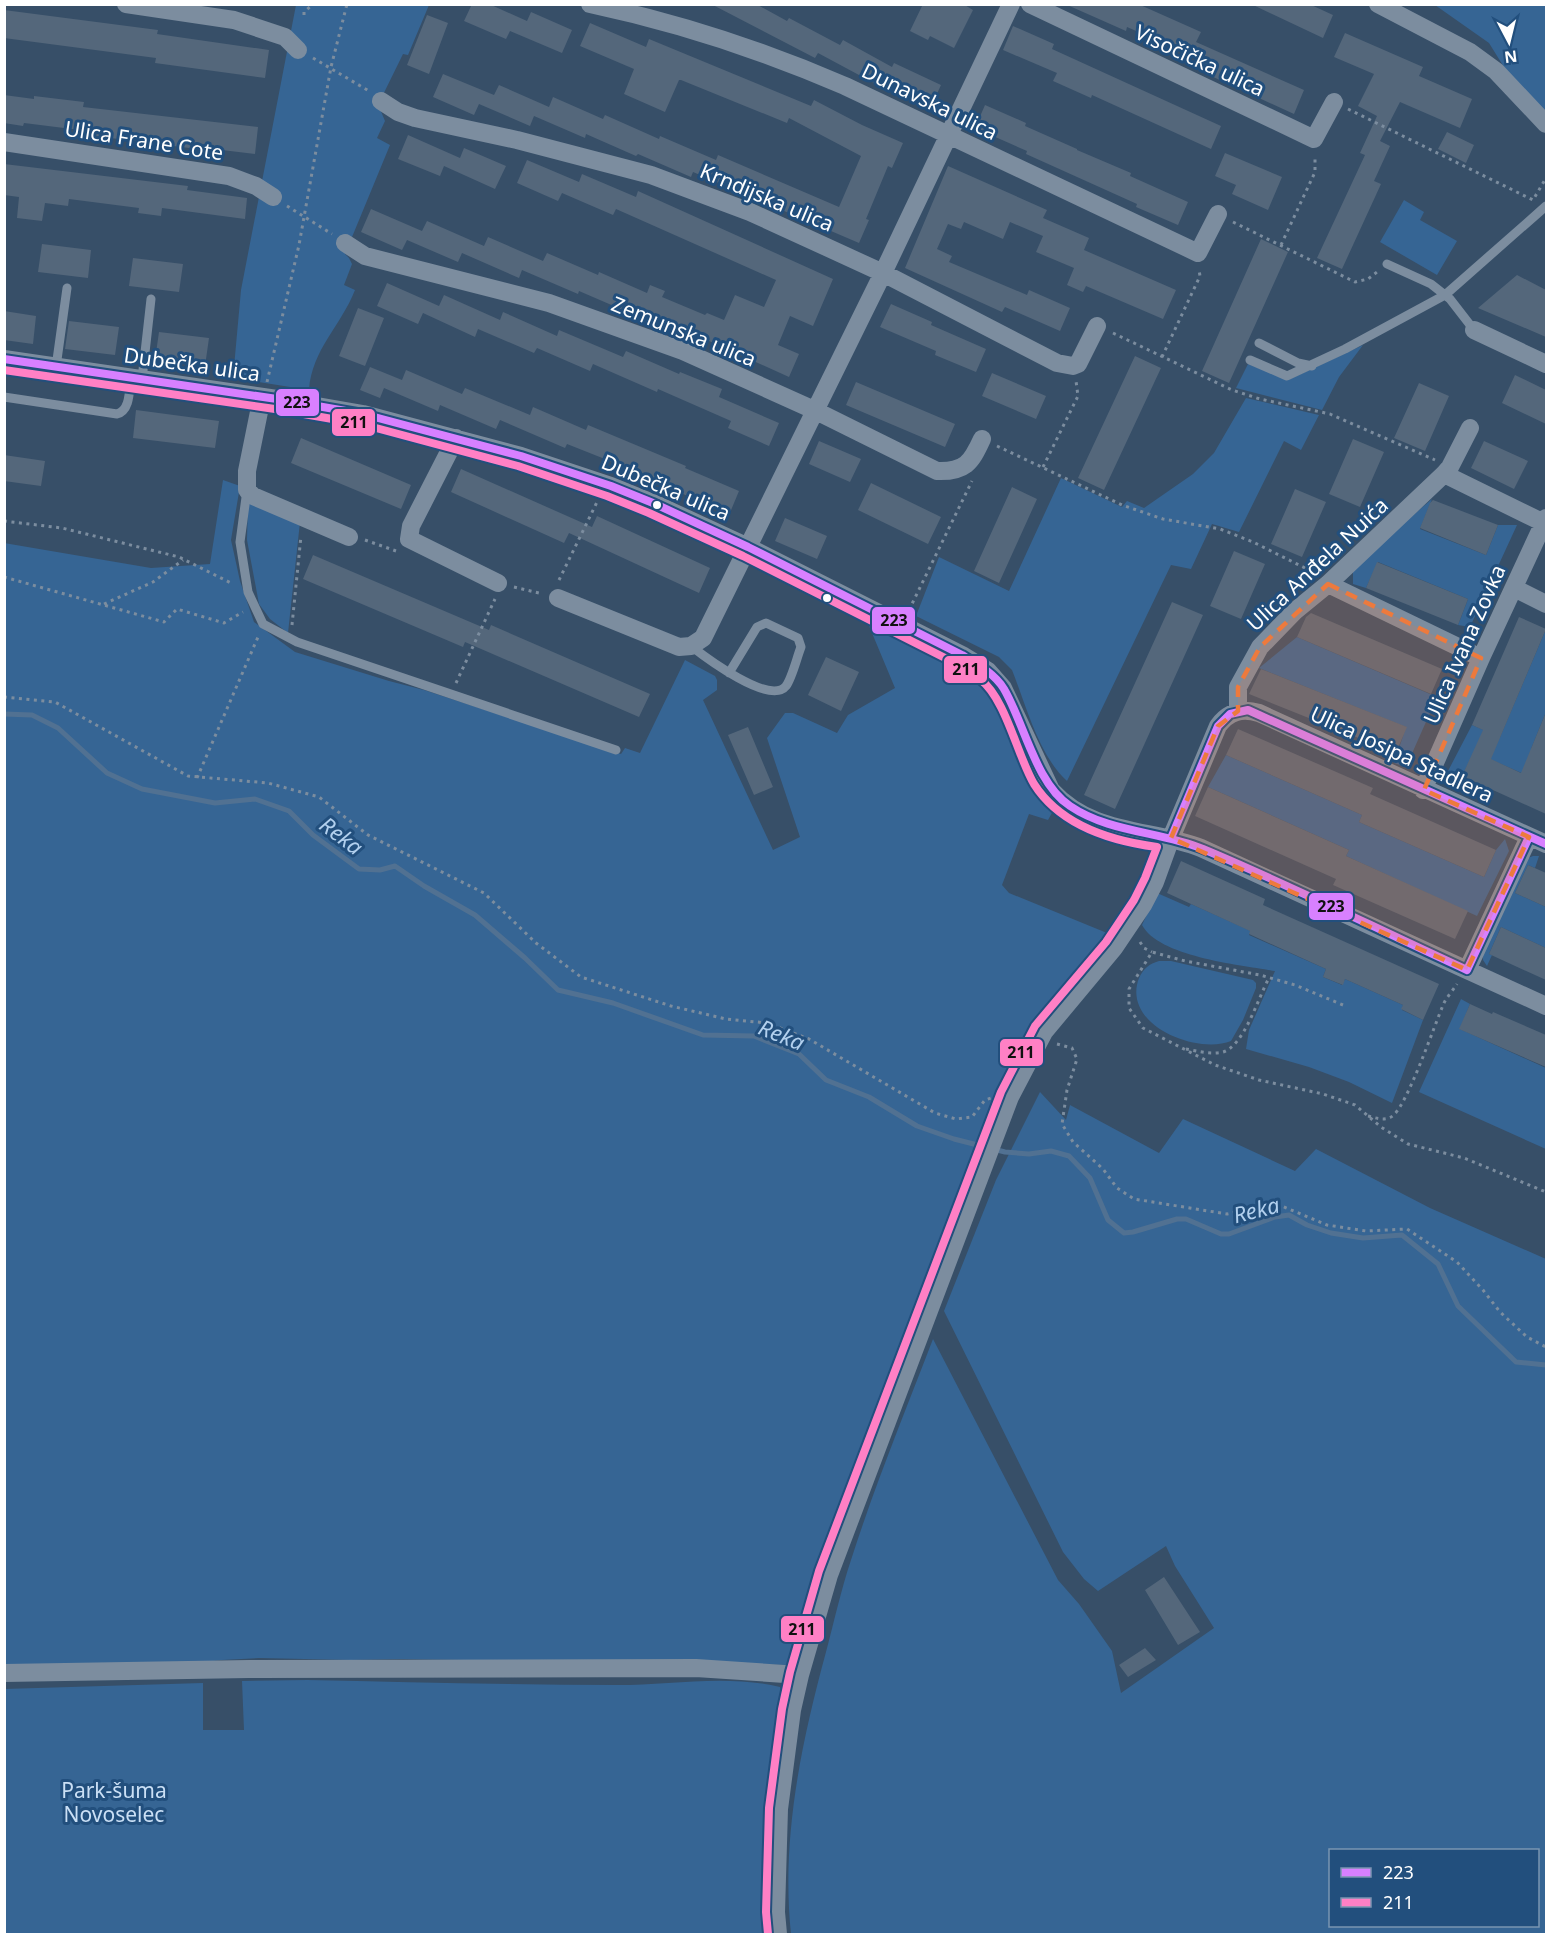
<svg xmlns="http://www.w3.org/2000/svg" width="1551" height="1939" viewBox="0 0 1551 1939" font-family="'Noto Sans',sans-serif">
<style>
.green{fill:#366594;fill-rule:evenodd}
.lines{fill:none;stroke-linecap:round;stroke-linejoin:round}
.stream{stroke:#517192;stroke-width:5}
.building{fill:#54677b}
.path{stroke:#7c8d9f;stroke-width:3;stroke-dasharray:3 4.5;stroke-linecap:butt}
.lane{stroke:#7c8d9f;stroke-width:9}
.street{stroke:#7c8d9f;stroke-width:18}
.bus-1-casing{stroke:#224f7d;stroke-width:12}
.bus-2-casing{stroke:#224f7d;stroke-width:12}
.bus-1{stroke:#d880ff;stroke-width:8}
.bus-2{stroke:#ff80c5;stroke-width:8}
.marked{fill:#ed7a3d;fill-opacity:0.2;stroke:#ed7a3d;stroke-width:4.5;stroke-dasharray:12 8;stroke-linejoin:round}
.bus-dot{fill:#fff;stroke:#224f7d;stroke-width:2}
.labels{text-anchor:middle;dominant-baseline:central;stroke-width:6;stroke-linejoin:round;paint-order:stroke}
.street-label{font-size:21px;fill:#fff;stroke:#224f7d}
.park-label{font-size:21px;fill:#cadff5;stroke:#224f7d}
.water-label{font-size:22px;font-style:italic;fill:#b2d0ee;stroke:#224f7d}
.line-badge{stroke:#224f7d;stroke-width:2}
.pale-badge-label{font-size:16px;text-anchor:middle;font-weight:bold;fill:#111}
</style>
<rect width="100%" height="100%" fill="#374f68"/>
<path class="green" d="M296 5H429L408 55 403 54 377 107 380 109 385 121 377 138 390 145 345 254 349 258 352 264 344 285 355 290C341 326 312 349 309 390L233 378 241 290Z
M1435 5H1546V115L1517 88 1489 43Z
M1404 200 1424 212 1420 220 1457 241 1437 275 1380 242Z
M1363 345 1339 377 1322 410 1236 388 1248 364 1288 380Z
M1246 398 1319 415 1301 450 1284 441 1239 532 1212 524 1191 569 1171 565 1067 781C1039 756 1026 705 1012 670L999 657 916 616 939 557 1009 591 1061 478 1122 507 1127 501 1144 508 1193 474 1214 453Z
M223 480 240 486 231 540 240 581 254 622 295 652 389 681 424 690 621 754 625 748 640 753 685 660 715 676 717 680V690L703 700 773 850 800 837 767 738 785 713H793L837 733 848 715 895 688 867 621 981 680C1014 717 1016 775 1053 811L1048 820 1029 814 1002 885 1009 893 1107 933 1033 1034 1011 1073 984 1134 942 1244 929 1271 912 1322 850 1484 794 1659 787 1665 401 1659 350 1660 259 1658 222 1660 158 1667 5 1668 4 543 151 568 210 564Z
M1432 499 1420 529 1486 555 1498 525H1517L1470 627 1458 625 1468 599 1378 562 1366 588 1353 584V572L1373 549Z
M248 500 300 522 288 633 270 619 259 604 247 540Z
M1546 629V712L1531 749 1546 756V784L1474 752 1462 776 1450 777 1448 771 1472 725 1500 737Z
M1297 637 1437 697 1406 767 1394 763 1406 727 1259 668Z
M1226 755 1362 815 1359 822 1484 877 1496 850 1505 839 1509 851 1477 916 1346 856 1349 850 1208 787Z
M1533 856H1539L1535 868 1528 865 1515 893 1546 907V948L1501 927 1489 954 1492 955 1487 966 1483 960V952L1528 858Z
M1157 893 1189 907 1191 904 1251 931 1249 935 1326 969 1323 977 1342 985 1345 979 1403 1005 1402 1010 1423 1020 1392 1103 1349 1082 1309 1067 1246 1049 1249 1030 1275 971C1241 965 1159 957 1142 925Z
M1159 961H1171L1253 980 1256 983V988L1243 1020 1231 1041C1197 1055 1121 1025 1139 978 1144 968 1149 964 1159 961Z
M1461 999 1470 1004 1460 1029 1546 1068V1149L1419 1092Z
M1040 1092 1066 1120 1070 1105 1159 1153 1183 1119 1295 1171 1316 1149 1430 1208 1546 1259V1934H791C781 1839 801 1744 826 1652 834 1622 841 1590 851 1560 875 1485 905 1412 933 1339L1058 1580 1079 1604 1112 1651 1121 1693 1214 1628 1175 1566 1166 1546 1098 1591 1084 1579 1063 1552 944 1311 996 1180ZM1330 1850H1538V1926H1330Z
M307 1680C410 1682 514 1685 617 1685 671 1685 726 1674 780 1687 793 1714 771 1783 768 1814 765 1855 765 1894 766 1934H5L4 1689 203 1683V1730H244L242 1681Z"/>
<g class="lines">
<path class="stream" d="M4 714 32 715 58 728 107 773 142 789 215 803 255 799 289 811 313 835 359 869 380 870 395 866 424 886 475 915 525 958 558 990 613 1003 703 1035 754 1036 799 1054 826 1080 869 1097 917 1126 954 1139 1005 1152 1029 1154 1051 1151 1069 1156 1090 1178 1108 1220 1124 1233 1133 1232 1177 1219H1186L1221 1234H1229L1275 1217 1289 1215 1307 1225 1331 1233 1363 1238 1402 1235 1438 1264 1458 1306 1516 1362 1546 1365"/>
</g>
<path class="building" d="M472 4H489L527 21 531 12 572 30 562 53 510 31 506 39 464 21Z
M711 4H756L787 21 789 18 840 45 843 40 892 67 894 63 941 85 930 109 872 82 818 53 815 58Z
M923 4H963L973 10 954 48 930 36 928 40 910 31Z
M1065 4H1138L1201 32 1196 42 1304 90 1294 114 1198 70 1203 60 1127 27 1126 31Z
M1251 4H1309L1333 15 1323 38Z
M4 10 158 30 157 34 269 50 265 78 155 63 156 58 4 38Z
M427 15 448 23 429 74 407 65Z
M590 23 646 47 649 39 811 106 814 100 862 125 903 143 892 168 888 166 866 219 869 220 859 243 693 172 691 177 638 154 636 156 586 134 585 138 534 116 530 126 479 104 474 115 433 97 443 74 494 95 499 85 549 107 553 97 603 119 605 115 659 139 660 136 716 160 718 155 839 207 861 156 789 118 787 123 681 80H679L665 112 624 94 634 69 580 46Z
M1013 26 1054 44 1052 49 1221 126 1211 149 1092 95 1091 98 1053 81 1057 73 1003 50Z
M1345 33 1423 67 1419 76 1472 99 1460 128 1400 102 1380 141 1390 146 1374 181 1381 184 1342 269 1317 258 1365 155 1360 153 1377 116 1358 106 1374 74 1334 57Z
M4 95 34 99V96L84 102 83 107 258 127 255 154 197 147V149L87 135 88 131 24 123 23 126 4 123Z
M985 105 1026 123 1025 126 1077 149V150L1131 173 1130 176 1188 202 1178 225 1136 207 1137 204 1026 154 1027 151 975 128Z
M1447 132 1474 145 1466 163 1438 149Z
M408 135 460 158 464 148 506 166 495 189 444 166 440 176 398 159Z
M1225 153 1282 177 1268 210 1232 194 1236 185 1215 176Z
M527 160 579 182 582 174 636 197 638 191 833 279 813 326 790 316 778 345 799 354 789 377 678 327 677 330 632 310 630 313 579 291 578 294 522 270 519 278 462 253 458 262 407 240 402 250 361 232 371 209 422 231 427 221 484 246 488 237 543 261 547 253 598 275 599 272 647 293 650 285 665 291 662 297 705 315 707 313 724 320 735 295 764 307 776 280 616 209 613 215 562 193 558 201 517 183Z
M4 164 188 186 187 190 247 198 245 219 162 208 161 216 138 213 139 208 69 199 68 206 45 203 42 221 17 218 19 197 4 195Z
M948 166 1047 210 1043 218 1089 238 1084 250 1176 290 1163 319 1086 286 1083 292 1067 285 1074 268 1036 252 1043 236 1010 222 1003 239 964 222 961 229 948 224 937 249 952 256 949 262 1027 295 1029 290 1070 308 1060 331 1005 307 1002 312 905 268Z
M1261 239 1288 252 1229 383 1202 371Z
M42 244 91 250 88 278 38 272Z
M133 258 183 264 179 292 129 286Z
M1517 275 1546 290V337L1478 308Z
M387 283 439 306 444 295 500 320 503 312 557 336 559 330 623 357 626 351 679 374 680 372 722 389 719 397 779 423 769 446 728 428 731 421 658 389 657 392 593 364 590 371 537 348 534 353 478 329 475 337 423 313 418 324 377 306Z
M891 304 932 322 931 325 986 349 976 372 935 355 936 351 880 327Z
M358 308 384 318 365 366 339 356Z
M4 311 36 316 33 344 4 340Z
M69 321 119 327 115 355 65 349Z
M159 332 209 338 205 366 155 360Z
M1135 356 1161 368 1104 490 1078 478Z
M370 367 402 380 406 370 462 394 465 388 530 415 533 407 586 430 588 425 686 466 685 468 739 491 729 515 620 465 567 444 565 448 500 420 496 429 440 405 438 411 384 388 380 398 360 390Z
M992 373 1046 396 1036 419 982 396Z
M1515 375 1546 390V424L1502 403Z
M856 382 955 424 945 447 846 405Z
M1419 383 1449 396 1425 451 1394 438Z
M136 410 219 421 215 448 133 438Z
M301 438 411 485 401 509 291 463Z
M1353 439 1384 452 1360 507 1329 494Z
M819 441 861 459 850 482 809 464Z
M1484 441 1528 461 1514 489 1471 468Z
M4 455 45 461 41 486 4 481Z
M461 469 592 527 597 516 710 568 699 593 569 533 564 543 451 492Z
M871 483 941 517 928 544 858 510Z
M1012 487 1037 499 999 583 974 571Z
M1295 489 1326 502 1302 557 1271 544Z
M1433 500 1498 525 1486 555 1420 528 1430 503Z
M785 518 827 536 817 559 775 541Z
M1234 551 1265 564 1241 619 1210 606Z
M313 555 489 630 491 625 650 694 639 717 465 642 463 647 303 579Z
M1377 562 1468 599 1458 625 1366 588Z
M1172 602 1203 615 1115 809 1084 795Z
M1311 613 1442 669 1431 694 1297 637 1306 617Z
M1519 617 1546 629 1491 759 1521 773 1546 712V814L1462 776 1483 730 1472 725Z
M826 657 859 672 841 711 808 695Z
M1261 669 1407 727 1396 753 1249 694Z
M748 727 773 787 754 795 728 735Z
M1238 729 1373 788 1370 794 1496 850 1484 877 1359 822 1362 815 1226 755Z
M1208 787 1349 850 1346 856 1468 911 1455 939 1333 885 1336 879 1195 816Z
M1181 861 1265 899 1263 905 1439 984 1423 1020 1401 1009 1403 1005 1345 979 1343 985 1323 977 1326 969 1249 934 1250 931 1167 893Z
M1528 865 1546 873V907L1515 893Z
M1501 927 1546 948V980L1489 954Z
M1470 1004 1492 1014 1493 1012 1546 1035V1067L1459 1029Z
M1164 1577 1200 1632 1178 1645 1145 1590Z
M1145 1648 1156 1660 1128 1677 1119 1665Z"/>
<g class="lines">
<path class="path" d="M304 15V12L313 4
M313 58 369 91
M1348 109 1533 200 1546 178
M287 206 332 234
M1233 222 1355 282 1368 279 1377 272
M1281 245 1315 172V156
M1113 333 1232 390 1260 399 1330 414 1435 460
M1162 357 1200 276 1199 270
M267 382 299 245 331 67 347 4
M997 446 1122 505 1163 519 1220 529 1253 542 1315 573
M1043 467 1078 396 1076 381
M4 521 62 528 179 557 233 584
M365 540 396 551
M4 577 164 622 177 609 224 623 243 612
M559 580 598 500
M514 587 543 594
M104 604 153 582 183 560
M909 610 972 481
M292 625 301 536
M456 683 495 599
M4 697 55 702 188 776 268 783 319 797 368 835 484 893 536 943 581 977 671 1006 726 1019 767 1023 809 1039 935 1113 956 1119 972 1117 985 1100 991 1098
M197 778 258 637
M1140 942 1144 948 1152 952
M1343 1005 1295 985 1260 975 1185 961 1152 952 1129 989V1008L1143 1028 1215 1065 1259 1080 1323 1094 1355 1105 1381 1127 1408 1144 1464 1158 1546 1192
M1057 1044 1072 1048 1077 1059 1067 1090 1062 1124 1073 1142 1103 1169 1117 1188 1134 1199 1227 1214 1277 1204 1327 1225 1366 1231 1407 1229 1457 1262 1483 1290 1500 1312 1527 1337 1546 1347
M1186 1049C1197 1051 1211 1055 1223 1052 1244 1046 1258 998 1269 978
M1368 1116C1376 1118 1384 1121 1391 1117 1406 1110 1435 1023 1444 1003 1447 997 1453 990 1457 984"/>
<path class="lane" d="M1387 264 1431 284 1450 299 1474 330
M1259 343 1298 363 1312 366
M1250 360 1287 376 1345 349 1445 295 1546 206
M56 367 67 288
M142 379 151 299
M4 397 117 414C131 410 129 389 131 377
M247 490 240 542 248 592 263 624 297 642 616 750
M691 646C705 657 770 706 786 686 792 678 797 657 801 647L798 638 766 623 757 627 729 673"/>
<path class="street" d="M126 4 234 20 285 37 298 50
M590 4C679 23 762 50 845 86L1198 253 1218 214
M1030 4 1314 139 1334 102
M1378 4 1470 52 1496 71 1546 124
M381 101 398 112 415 118 517 140 651 175 750 212 883 273 1057 363 1073 366 1078 364 1097 326
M4 142 229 176 256 186 273 197
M345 243 365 256 549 303 683 351 814 410 937 471C965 472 971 463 982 439
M1474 330 1546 364
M4 359 277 399 363 414 521 456 611 486 653 503 748 547 962 655 988 671 1003 688 1051 790C1093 836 1149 828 1201 848L1467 970 1529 837
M262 397 247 471V490L253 496 349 537
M456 438 411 526 409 539 498 583
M1444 474 1544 523
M1328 584 1481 658
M1514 588 1546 604
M558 598 679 647 691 646 703 638 883 273 1011 4
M1238 711V687L1260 647 1295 611 1328 584 1444 474 1450 467 1470 428
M1423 790 1481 658 1546 518
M1467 970 1546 1006
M4 1673 249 1669 696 1668 800 1675
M778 1934 776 1912 779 1809 792 1710 800 1675 829 1575 1010 1097 1044 1032 1114 948 1143 905 1155 882 1171 838 1218 726C1229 711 1242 708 1259 713L1546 844"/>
<g class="bus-1-casing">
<path id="bus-1" d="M4 359 277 399 363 414 521 456 611 486 653 503 748 547 962 655C977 664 994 673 1004 689 1024 723 1036 784 1070 806 1110 833 1159 831 1203 849 1292 886 1379 930 1467 970L1529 837
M1171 838 1218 726 1230 714 1248 710 1546 844"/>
</g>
<g class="bus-2-casing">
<path id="bus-2" d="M4 370 275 409 361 424 518 466 607 496 649 513 743 556 957 664C965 669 973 673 980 679 1006 699 1017 755 1034 784 1060 825 1111 841 1157 847L1145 878 1134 900 1106 942 1035 1026 1001 1092 819 1571 790 1672 782 1709 769 1808 766 1912 768 1934"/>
</g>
<use href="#bus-1" class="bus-1"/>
<use href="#bus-2" class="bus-2"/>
</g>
<path class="marked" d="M1328 584 1481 658 1424 790 1529 837 1467 970 1171 838 1218 726 1238 711V687L1260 647Z"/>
<g class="bus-dot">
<circle cx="657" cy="505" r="5"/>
<circle cx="827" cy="598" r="5"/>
</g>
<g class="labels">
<g class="street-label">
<text transform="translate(1200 60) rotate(25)">Visočička ulica</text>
<text transform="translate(930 101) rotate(26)">Dunavska ulica</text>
<text transform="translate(144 140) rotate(9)">Ulica Frane Cote</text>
<text transform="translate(767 197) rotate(23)">Krndijska ulica</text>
<text transform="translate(684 331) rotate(22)">Zemunska ulica</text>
<text transform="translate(192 364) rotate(8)">Dubečka ulica</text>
<text transform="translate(666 487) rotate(23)">Dubečka ulica</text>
<text transform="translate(1317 564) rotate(-43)">Ulica Anđela Nuića</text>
<text transform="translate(1464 644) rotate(-66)">Ulica Ivana Zovka</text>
<text transform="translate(1402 754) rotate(25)">Ulica Josipa Stadlera</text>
</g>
<g class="park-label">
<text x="114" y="1790">Park-šuma<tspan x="114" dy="24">Novoselec</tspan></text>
</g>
<g class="water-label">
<text transform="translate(342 835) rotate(37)">Reka</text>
<text transform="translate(782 1034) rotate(22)">Reka</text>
<text transform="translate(1256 1209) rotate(-14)">Reka</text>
</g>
</g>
<g class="line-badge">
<rect x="275" y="388" width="45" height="29" rx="6" fill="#d880ff"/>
<rect x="331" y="408" width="45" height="29" rx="6" fill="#ff80c5"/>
<rect x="871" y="606" width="45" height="29" rx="6" fill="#d880ff"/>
<rect x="943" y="655" width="45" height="29" rx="6" fill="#ff80c5"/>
<rect x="1308" y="892" width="46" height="29" rx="6" fill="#d880ff"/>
<rect x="999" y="1038" width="45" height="29" rx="6" fill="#ff80c5"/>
<rect x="780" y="1615" width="45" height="28" rx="6" fill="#ff80c5"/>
</g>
<g class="pale-badge-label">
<text x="297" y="408">223</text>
<text x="354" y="428">211</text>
<text x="894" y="626">223</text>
<text x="966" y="675">211</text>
<text x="1331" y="912">223</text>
<text x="1021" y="1058">211</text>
<text x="802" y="1635">211</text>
</g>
<rect width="1551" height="1939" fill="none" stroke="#ffffff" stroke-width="12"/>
<rect x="1329" y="1849" width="210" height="78" fill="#224f7d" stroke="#7a95b1" stroke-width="1.5"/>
<rect x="1341" y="1868" width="30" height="9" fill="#d880ff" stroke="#7a95b1" stroke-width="1.5"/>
<text x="1383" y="1879" font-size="18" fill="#ffffff">223</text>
<rect x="1341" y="1898" width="30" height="9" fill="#ff80c5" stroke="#7a95b1" stroke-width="1.5"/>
<text x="1383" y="1909" font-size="18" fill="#ffffff">211</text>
<g transform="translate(1509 42) rotate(173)" stroke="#224f7d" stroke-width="4.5" paint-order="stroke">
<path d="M0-4.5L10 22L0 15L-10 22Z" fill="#ffffff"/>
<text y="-9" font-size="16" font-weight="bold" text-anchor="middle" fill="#ffffff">N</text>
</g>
</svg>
